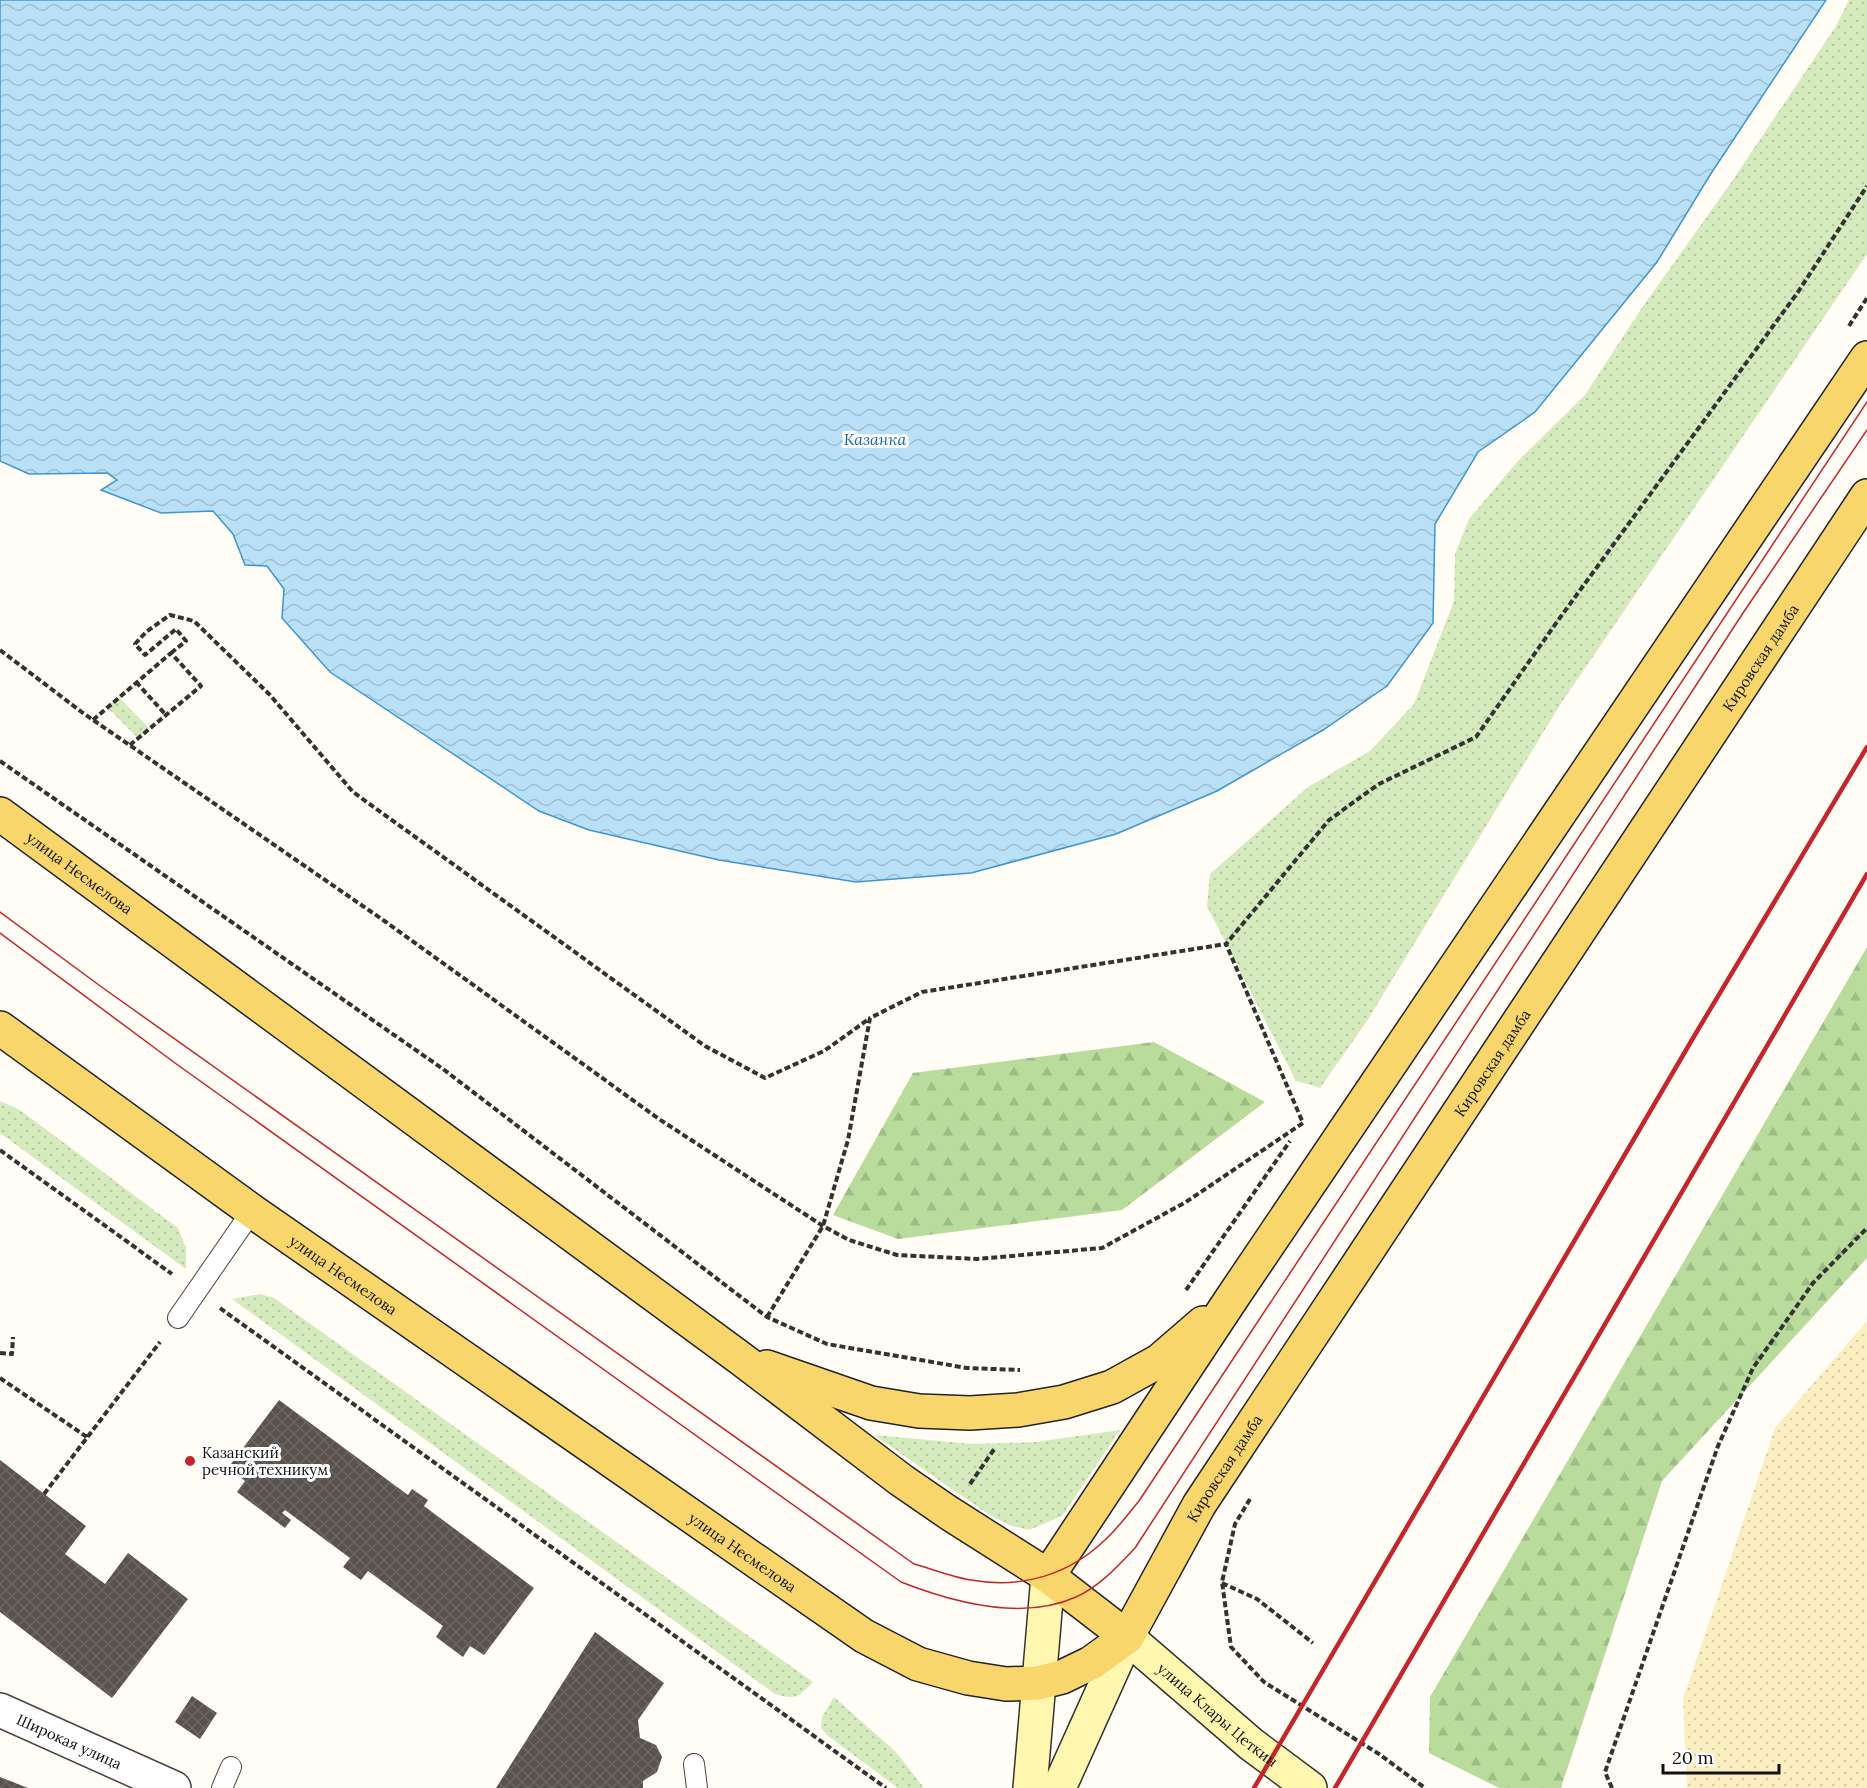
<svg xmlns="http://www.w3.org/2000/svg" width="1867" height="1788" viewBox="0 0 1867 1788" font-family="Lora,serif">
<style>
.grass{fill:url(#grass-dots)}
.forest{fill:url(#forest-firs)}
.sand{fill:url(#sand-dots)}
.water{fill:url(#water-waves);stroke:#3f96cf;stroke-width:1.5}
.building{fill:url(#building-cross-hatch)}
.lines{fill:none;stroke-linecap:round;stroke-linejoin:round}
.service-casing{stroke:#444;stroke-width:22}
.minor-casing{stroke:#444;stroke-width:36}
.secondary-casing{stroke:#333;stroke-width:36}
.primary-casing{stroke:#222;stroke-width:36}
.path{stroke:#333;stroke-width:4;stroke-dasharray:6 3;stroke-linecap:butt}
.service{stroke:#fff;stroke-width:20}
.minor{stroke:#fff;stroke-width:33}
.secondary{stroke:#fff6b0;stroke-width:33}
.primary{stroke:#f9d66b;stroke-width:33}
.tram{stroke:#c4262e;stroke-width:1.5}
.rail{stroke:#c4262e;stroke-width:4.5}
.poi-dot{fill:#c4262e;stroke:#fff;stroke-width:2}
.labels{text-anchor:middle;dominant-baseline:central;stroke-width:6;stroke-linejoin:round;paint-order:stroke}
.street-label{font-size:15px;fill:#111;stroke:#fff}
.poi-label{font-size:15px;fill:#111;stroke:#fff;text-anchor:start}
.water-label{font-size:16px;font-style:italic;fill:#1768a6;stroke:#fff}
</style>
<defs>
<pattern id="grass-dots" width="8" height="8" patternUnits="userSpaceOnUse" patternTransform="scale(1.5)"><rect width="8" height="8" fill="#d5ebbd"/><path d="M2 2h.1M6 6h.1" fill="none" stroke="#b6c8a1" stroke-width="1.8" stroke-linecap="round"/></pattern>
<pattern id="forest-firs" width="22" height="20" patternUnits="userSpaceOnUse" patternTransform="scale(1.5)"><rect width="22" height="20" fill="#b9dc9c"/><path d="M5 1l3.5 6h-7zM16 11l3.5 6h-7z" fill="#9ebc85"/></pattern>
<pattern id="sand-dots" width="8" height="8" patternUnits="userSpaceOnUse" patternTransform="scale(1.5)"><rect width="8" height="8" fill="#fbeec1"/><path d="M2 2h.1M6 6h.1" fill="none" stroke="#d6cba5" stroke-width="1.8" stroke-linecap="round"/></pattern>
<pattern id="water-waves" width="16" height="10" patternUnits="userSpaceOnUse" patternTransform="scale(1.5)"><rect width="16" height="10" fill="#b9e0f7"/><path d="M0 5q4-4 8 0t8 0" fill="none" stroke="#9ebfd3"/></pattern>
<pattern id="building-cross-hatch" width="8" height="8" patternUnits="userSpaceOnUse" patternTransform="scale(1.5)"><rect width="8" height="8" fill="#5a524d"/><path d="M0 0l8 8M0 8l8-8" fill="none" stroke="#6d6662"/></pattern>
</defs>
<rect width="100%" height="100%" fill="#fffdf5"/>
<path class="grass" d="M1849 0H1867V254L1560 705 1367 1021 1320 1088 1296 1081 1207 906 1210 874 1308 787 1370 751 1414 704 1454 601 1455 554 1469 519 1517 462 1585 395 1639 312 1730 184 1836 26Z
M119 697 149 728 138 738 107 707Z
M0 1101 20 1110 178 1228 186 1248V1269L0 1133Z
M260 1294 274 1298 813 1682C799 1697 795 1700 775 1694L232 1299Z
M1120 1430 1062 1516 1029 1530 1009 1525 988 1514 874 1435 973 1444 1036 1442Z
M834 1697 896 1752 924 1788H898L828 1736 821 1728 822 1717Z"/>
<path class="forest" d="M1867 947V1258L1662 1481 1561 1788H1499L1429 1753 1430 1697Z
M1154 1042 1265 1102 1122 1210 898 1239 833 1215 913 1073Z"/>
<path class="sand" d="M1867 1321V1788H1687L1683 1699 1775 1428Z"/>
<path class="water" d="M0 0H1826L1710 175 1657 262 1535 412 1478 452 1435 524 1433 623 1387 686 1323 730 1217 791 1116 834 971 873 856 882 719 860 589 830 539 811 330 672 282 618 284 589 267 566 245 565 233 534 213 511 161 513 101 490 117 480 107 473 29 474 0 461Z"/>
<path class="building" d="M279 1400 408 1495 412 1489 428 1500 424 1506 534 1588 484 1655 470 1646 463 1657 436 1637 443 1626 368 1571 361 1580 343 1567 350 1558 285 1510 282 1513 291 1520 285 1528 237 1492 245 1481 228 1468Z
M0 1460 86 1526 65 1554 105 1584 128 1553 188 1599 112 1698 0 1612Z
M595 1632 664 1683 638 1720 640 1738 656 1745 662 1757 657 1772 643 1781V1788H496Z
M192 1696 217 1713 200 1739 175 1722Z
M0 1777 28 1788H0Z"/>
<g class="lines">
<g class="service-casing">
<path id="service" d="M178 1318 252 1211
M694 1764 697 1788
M222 1788 231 1767"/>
</g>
<g class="minor-casing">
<g id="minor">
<path id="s1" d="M0 1710 174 1788"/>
</g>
</g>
<g class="secondary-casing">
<g id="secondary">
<path d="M1030 1788 1048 1576"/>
<path id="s2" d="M1059 1788 1127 1637 1251 1744 1310 1788"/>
</g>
</g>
<g class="primary-casing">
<g id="primary">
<path id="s3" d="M0 814 740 1358 901 1480 949 1513 1048 1576 1127 1637"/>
<path id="s4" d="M0 1028 252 1211 864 1636 918 1664 968 1678 1006 1684 1038 1683 1062 1677 1091 1663 1127 1637 1199 1505 1867 496"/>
<path d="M767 1367 871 1403 919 1411 970 1413 1018 1410 1064 1402 1112 1387 1159 1361 1203 1323"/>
<path d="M1048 1576 1232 1298 1867 358"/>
</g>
</g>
<path class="path" d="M1849 326 1867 298
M0 650 83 713 386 922 659 1119 823 1226 849 1240 897 1255 977 1259 1102 1248 1186 1202 1303 1123 1226 944 1329 820 1379 784 1476 737 1559 619 1798 292 1867 186
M171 653 186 641 176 629 145 655 135 644 146 632 170 615 194 621 270 695 353 792 705 1046 765 1078 824 1051 870 1018
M136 682 166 715
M93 720 171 653 201 686 130 745
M0 761 443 1069 767 1317 827 1344 967 1368 1020 1370
M0 1150 172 1274
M1186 1290 1290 1141
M220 1308 886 1788
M767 1317 823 1226 848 1140 870 1018 922 992 1226 944
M0 1353 12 1354 13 1337
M0 1378 87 1437
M970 1484 995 1448
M44 1494 160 1342
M1250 1499 1235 1524 1222 1582 1231 1647 1264 1682 1379 1754 1425 1788
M1222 1583 1257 1599 1313 1643
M1612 1788 1605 1772 1718 1446 1753 1368 1813 1283 1867 1228"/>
<use href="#service" class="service"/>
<use href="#minor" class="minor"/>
<use href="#secondary" class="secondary"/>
<use href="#primary" class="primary"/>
<path class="tram" d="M0 912 103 988 914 1564C932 1569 952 1577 971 1580 1022 1589 1069 1575 1106 1539 1118 1528 1128 1514 1139 1501L1867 402
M0 933 175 1063 901 1582C952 1602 1023 1621 1076 1597 1099 1587 1118 1566 1135 1548L1743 613 1867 430"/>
<path class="rail" d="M1254 1788 1696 1033 1867 747
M1335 1788 1867 874"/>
</g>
<circle class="poi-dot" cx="190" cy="1461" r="6"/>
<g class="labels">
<g class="street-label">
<text stroke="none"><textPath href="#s4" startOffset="2508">Кировская дамба</textPath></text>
<text stroke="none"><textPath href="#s3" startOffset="99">улица Несмелова</textPath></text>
<text stroke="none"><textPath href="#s4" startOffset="2022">Кировская дамба</textPath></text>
<text stroke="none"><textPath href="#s4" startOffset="423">улица Несмелова</textPath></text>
<text stroke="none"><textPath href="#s4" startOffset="1536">Кировская дамба</textPath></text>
<text stroke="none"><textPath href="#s4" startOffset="909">улица Несмелова</textPath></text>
<text stroke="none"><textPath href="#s2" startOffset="285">улица Клары Цеткин</textPath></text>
<text stroke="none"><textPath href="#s1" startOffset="76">Широкая улица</textPath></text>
</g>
<g class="poi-label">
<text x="202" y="1452">Казанский<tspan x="202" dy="17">речной техникум</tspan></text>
</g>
<g class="water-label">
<text x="875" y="439">Казанка</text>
</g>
</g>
<path d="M1663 1764v9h116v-9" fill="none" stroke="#111111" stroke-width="3"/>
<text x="1672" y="1764" font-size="18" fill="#111111" stroke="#ffffff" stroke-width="4.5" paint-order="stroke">20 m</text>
</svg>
